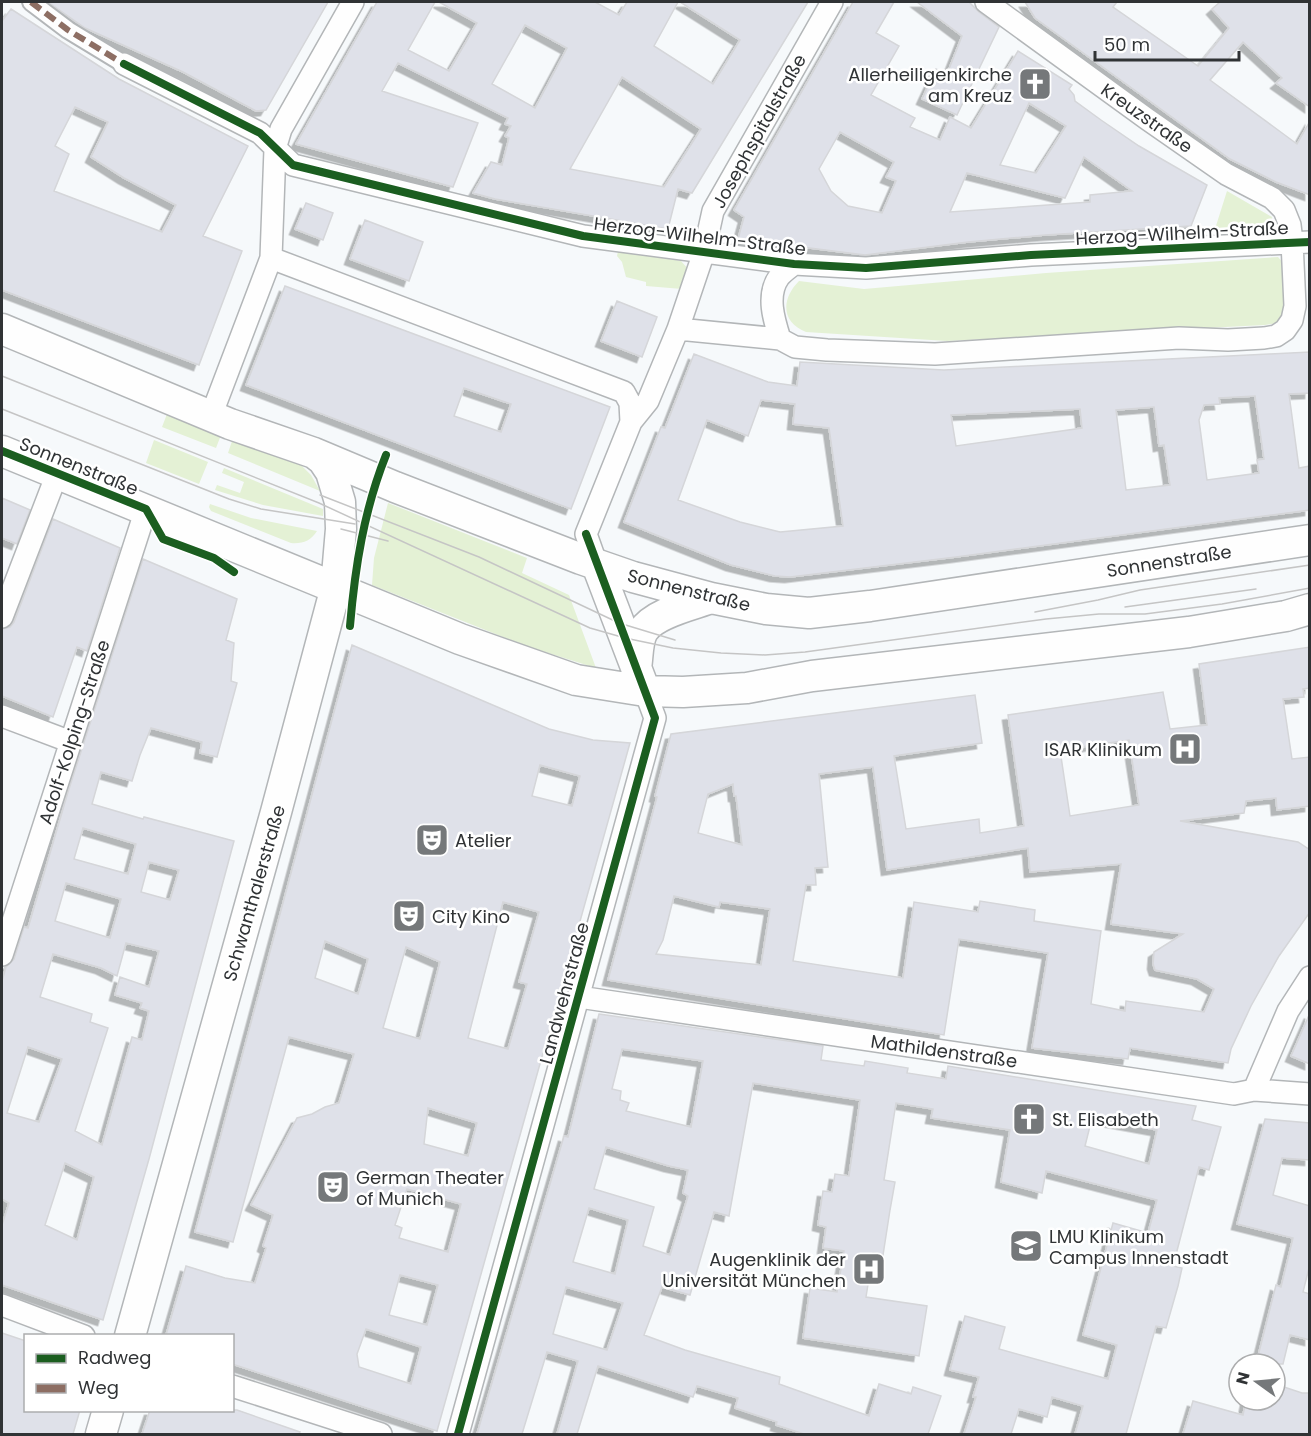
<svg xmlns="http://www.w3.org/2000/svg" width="1311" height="1436" viewBox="0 0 1311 1436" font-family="Poppins,sans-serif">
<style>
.green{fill:#e4f1d5}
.building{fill:#dfe1e9;stroke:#d5d6d9;stroke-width:1.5;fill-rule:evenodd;filter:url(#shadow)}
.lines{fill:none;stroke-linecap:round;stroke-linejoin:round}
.pedestrian-casing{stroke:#b3b6b8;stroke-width:20}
.minor-casing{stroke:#b3b6b8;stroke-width:24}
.secondary-casing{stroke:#b3b6b8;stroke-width:33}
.pedestrian{stroke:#fefefe;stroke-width:16}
.minor{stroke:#fefefe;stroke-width:21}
.secondary{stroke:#fefefe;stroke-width:30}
.tram{stroke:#c5c5c5;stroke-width:1.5}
.quiet{stroke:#8d6e63;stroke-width:6;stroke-dasharray:12 6;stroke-linecap:butt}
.cycleway-casing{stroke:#fff;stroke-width:11}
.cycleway{stroke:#1b5e20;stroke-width:8}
.labels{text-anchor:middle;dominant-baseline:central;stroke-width:5;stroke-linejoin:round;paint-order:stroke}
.poi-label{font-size:18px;fill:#303335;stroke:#fff;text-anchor:start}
.street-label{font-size:18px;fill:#303335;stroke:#fff}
</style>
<defs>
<filter id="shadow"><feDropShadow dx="-5.5" dy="5.5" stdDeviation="0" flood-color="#0004"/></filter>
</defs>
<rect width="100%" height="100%" fill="#f6f9fb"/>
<path class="green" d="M1227 191 1272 217 1270 228 1215 229Z
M618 251 681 261 689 270 682 289 646 286V282L626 277 622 262 617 256Z
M1278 257 1286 266 1285 316 1277 323 1265 325 947 341 806 332C781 322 781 299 799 281L864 289 1046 273Z
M167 414 221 435 216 448 162 427Z
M233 438 300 464 311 475 320 491 228 453Z
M154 440 208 462 199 484 146 463Z
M224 468 323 509V516L263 505 215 490 217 485 240 493 244 482 222 473Z
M388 503 527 558 522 573 569 595 596 668 526 646 372 585 374 558Z
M210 504 251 518 317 531C311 541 302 544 291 543L211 511 209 507Z"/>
<path class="building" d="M48 2H328L266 110 256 111 183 72 85 28Z
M377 2H435L408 50 449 71 477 23 439 2H595L619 15 627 2H678L654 46 713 84 740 40 680 2H808L692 193 678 189 668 229 495 199 473 193 491 162 502 165 509 138 505 136 511 126 505 124 508 118 398 63 382 91 478 123 453 187 296 144ZM525 25 567 48 535 108 492 84ZM622 77 701 129 664 187 570 169Z
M853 2H894L876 33 899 46 871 95 915 118 910 127 940 140 950 117 971 128 1018 51 1072 85 1069 89 1074 95 1075 101 1101 120 1139 146 1207 185 1191 226 1045 235 968 242 865 255 738 239 744 217 734 210ZM1029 103 1066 126 1036 173 1000 165ZM840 132 894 162 886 177 896 181 882 213 848 206 831 191 819 169ZM1084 157 1132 191 1090 195V202L950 212 967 173 1065 198Z
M917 2H969L979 12 999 27 957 115 922 99 936 69 947 74 962 36Z
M1025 2H1117L1113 7 1198 66 1229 28 1212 9 1220 2H1310V107L1276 83 1282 78 1243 42 1210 80 1297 144 1310 121V195L1276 182 1230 159 1035 18Z
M11 9 119 79 248 146 203 236 242 251 199 365 2 290V21ZM75 107 108 122 91 157 124 178 176 205 162 232 54 191 69 154 55 146Z
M306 203 333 213 323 240 295 229Z
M365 220 423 242 409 281 350 259Z
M285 286 610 407 571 509 246 385ZM464 388 511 404 501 432 454 416Z
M617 301 657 317 642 357 601 341Z
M1310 352V393L1289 394 1299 468 1310 466V510L956 557 790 577 775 576 731 565 624 522 661 427 665 428 694 354 768 382 797 386 800 362 944 370ZM1255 396 1264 459 1257 460 1259 473 1207 480 1199 420 1204 405 1220 404 1219 398ZM761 400 795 404 793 424 829 428 843 526 780 532 740 522 678 500 707 420 748 436ZM1154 407 1159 446 1164 445 1170 485 1126 490 1116 410ZM1080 409 1082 428 956 446 951 415Z
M2 498 30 510 17 544 2 538Z
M53 519 120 548 87 651 77 647 53 717 2 696V629L10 627 14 622Z
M143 559 237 599 226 640 234 643 231 681 237 683 217 757 200 753 202 742 151 728 140 755 132 781 101 772 92 804 143 819 144 817 234 841 149 1159 103 1320 2 1285V1225L9 1203 2 1199V981L6 967 14 959 24 927 28 928 68 792ZM83 828 136 844 128 874 74 859ZM149 862 179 870 170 900 141 892ZM66 883 121 899 110 938 55 921ZM126 943 159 951 149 987 120 977 115 995 142 1003 140 1008 149 1011 142 1040 132 1037 102 1145 75 1131 108 1028 90 1022 92 1014 40 997 53 954 101 968 117 976ZM28 1047 62 1059 39 1122 7 1113ZM65 1163 94 1177 77 1240 45 1225Z
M352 645 549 729 593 740 630 743 437 1431 232 1364V1335H166L186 1266 225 1278 255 1283 266 1248 263 1246 273 1215 251 1205 297 1118 312 1114 325 1107 339 1103 354 1054 289 1037 233 1242 195 1232ZM540 765 580 776 572 806 532 796ZM503 902 539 912 519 982 527 984 508 1049 468 1038ZM325 941 368 959 358 994 315 978ZM406 947 440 962 420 1039 383 1028ZM428 1108 477 1123 468 1156 424 1144ZM407 1189 461 1204 448 1252 399 1238 402 1228 395 1225ZM400 1275 438 1285 427 1325 389 1315ZM366 1329 421 1347 411 1384 359 1367 357 1354Z
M1310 647V688L1303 689 1304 697 1283 699 1292 759 1310 757V806L1277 810 1276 798 1246 801 1244 813 1180 821 1298 842 1310 850V912L1279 956 1251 1006 1231 1049 1228 1063 1130 1048 1128 1059 1032 1048 1048 953 959 939 944 1035 608 980 657 797 655 796 671 734 975 695 982 743 894 756 906 829 979 819 980 833 1024 826 1008 715 1163 692 1170 729 1207 725 1199 664ZM1129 740 1139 805 1070 816 1060 750ZM873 767 887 870 1028 848 1030 872 1121 864 1111 924 1183 934 1154 952 1153 964 1155 970 1197 979 1214 989 1204 1012 1126 1001 1125 1011 1091 1004 1101 931 1034 921 1035 910 980 901 978 912 914 902 903 978 793 961 806 885H816L815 868 828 867 819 774ZM733 784 734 796H736L742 845 698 833 708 794ZM674 896 719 907 720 902 770 909 761 965 656 954 663 940Z
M1310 1013V1064L1291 1056Z
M599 1014 823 1046 821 1060 864 1066 865 1061 908 1068 907 1073 946 1079 948 1066 1196 1106 1192 1120 1221 1127 1209 1170 1199 1167 1173 1266 1182 1268 1178 1286 1166 1328 1156 1326 1126 1434H1075L1083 1406 1052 1397 1047 1417 1019 1409 1011 1434H964L976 1397H973L979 1377 950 1370 965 1316 1005 1327 999 1349 1108 1379 1117 1345 1083 1335 1113 1223 1148 1233 1157 1200 1046 1171 1042 1193 1001 1182 1010 1130 931 1118 933 1109 896 1103 884 1180 895 1182 890 1210 883 1255 873 1253 866 1297 927 1306 919 1356 803 1338 810 1288 837 1292 844 1251 823 1248 826 1227 818 1225 823 1191 832 1192 835 1174 849 1176 860 1100 753 1083 729 1216 714 1212 690 1295 662 1287 644 1335 685 1350 780 1377 779 1384 869 1416 879 1384 911 1394 913 1387 941 1396 928 1434H804L776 1425 777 1422 735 1408 738 1398 697 1386 693 1397 598 1366 577 1434H557L578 1361 547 1352 522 1434H477L564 1136 568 1137ZM622 1049 703 1061 691 1127 626 1111 629 1103 620 1100 621 1091 612 1089ZM1092 1118 1157 1130 1149 1164 1085 1146ZM606 1147 669 1166 688 1170 683 1193 688 1196 670 1255 643 1246 654 1207 594 1189ZM589 1208 628 1220 615 1274 573 1262ZM566 1287 623 1303 607 1350 553 1334Z
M1265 1119 1310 1123V1160L1282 1158 1273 1195 1310 1206V1264L1303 1292 1310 1294V1340L1290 1335 1283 1364H1256L1276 1285 1281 1287 1293 1238 1237 1224Z
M2 1333 26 1341V1410H80L73 1434H2Z
M1275 1384 1302 1393H1310V1434H1183L1193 1401 1243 1415 1246 1400H1275Z
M150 1410H237L300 1432 299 1434H142Z"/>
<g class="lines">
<g class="pedestrian-casing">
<path id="pedestrian" d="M31 2 68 30 124 64"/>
</g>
<g class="minor-casing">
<path id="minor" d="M124 64 260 133 293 165 583 236 794 264 866 268 1031 255 1310 242
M271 258 624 392 630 403 631 422
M678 329 780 339 795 347 827 350 935 354 1179 338 1228 340 1264 338 1276 336 1285 330 1292 320 1295 306 1292 242 1290 225 1284 210 1272 198 1226 174 1147 119 986 2
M780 339C774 320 766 295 779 277 783 272 789 268 794 264
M211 416 271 258 275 149 281 129 353 2
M597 565 586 534 631 422 648 401 678 329 704 252 713 211 832 2
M2 617 57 474
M2 716 71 742
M2 955 146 509
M579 997 1234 1094 1254 1090 1310 1094
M1254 1090 1288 1011 1310 977
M2 1305 84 1336
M232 1386 381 1434
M458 1434 655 718 645 691"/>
</g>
<g class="secondary-casing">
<path id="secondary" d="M2 329 230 424 314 453 395 487 581 559 633 577 711 598 766 609 809 613 870 606 1310 540
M2 451 460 639 576 680 645 691 683 692 747 688 812 676 1189 632 1286 616 1310 609
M597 565 645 691
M636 668C638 657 637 641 643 631 654 613 692 605 711 598
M130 1336 276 812 336 587 341 529 340 502 331 472 323 460 314 453
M101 1434 108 1410"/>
</g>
<use href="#pedestrian" class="pedestrian"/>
<use href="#minor" class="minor"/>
<use href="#secondary" class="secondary"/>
<path class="tram" d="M2 376 319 503 590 628 625 638 673 648 721 653 765 655 805 652 1046 619 1099 614H1145L1222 604 1310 588
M2 409 229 499 261 509 355 524
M320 495 479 557 619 623 675 640
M341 529 388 541
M1125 607 1256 589
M1035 612 1098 600 1140 590 1310 565"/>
<path class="quiet" d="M31 2 68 30 124 64"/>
<g class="cycleway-casing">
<path id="cycleway" d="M124 64 260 133 293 165 583 236 794 264 866 268 1031 255 1310 242
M2 451 146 509 163 539 214 558 234 572
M350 626C355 567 364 510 386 455
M458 1434 655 718 586 534"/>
</g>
<use href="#cycleway" class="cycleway"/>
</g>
<defs>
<g id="church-square" transform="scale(1.725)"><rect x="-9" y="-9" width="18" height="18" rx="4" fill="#75787a" stroke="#fff"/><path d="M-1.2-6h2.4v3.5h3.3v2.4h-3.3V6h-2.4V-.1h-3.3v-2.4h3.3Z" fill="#fff"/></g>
<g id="hospital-square" transform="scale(1.725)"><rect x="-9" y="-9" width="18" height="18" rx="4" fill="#75787a" stroke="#fff"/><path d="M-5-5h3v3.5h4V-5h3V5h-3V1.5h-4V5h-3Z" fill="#fff"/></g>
<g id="theatre-square" transform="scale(1.725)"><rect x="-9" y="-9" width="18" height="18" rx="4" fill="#75787a" stroke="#fff"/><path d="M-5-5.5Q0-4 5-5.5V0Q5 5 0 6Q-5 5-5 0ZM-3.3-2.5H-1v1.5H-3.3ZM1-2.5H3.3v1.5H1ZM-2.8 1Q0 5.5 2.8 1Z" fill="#fff"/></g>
<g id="university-square" transform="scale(1.725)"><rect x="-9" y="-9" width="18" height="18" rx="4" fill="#75787a" stroke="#fff"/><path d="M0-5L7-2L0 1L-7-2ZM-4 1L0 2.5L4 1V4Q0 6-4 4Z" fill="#fff"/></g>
</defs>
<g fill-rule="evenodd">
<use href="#church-square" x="1035" y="84"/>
<use href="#hospital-square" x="1185" y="749"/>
<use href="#theatre-square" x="432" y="840"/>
<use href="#theatre-square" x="409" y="916"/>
<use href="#church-square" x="1029" y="1119"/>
<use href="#theatre-square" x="333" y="1187"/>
<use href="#university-square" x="1026" y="1246"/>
<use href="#hospital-square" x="869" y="1269"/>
</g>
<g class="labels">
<g class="poi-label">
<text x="1012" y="74" text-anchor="end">Allerheiligenkirche<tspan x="1012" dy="21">am Kreuz</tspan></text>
<text x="1162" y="749" text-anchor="end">ISAR Klinikum</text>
<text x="455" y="840">Atelier</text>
<text x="432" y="916">City Kino</text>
<text x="1052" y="1119">St. Elisabeth</text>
<text x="356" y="1177">German Theater<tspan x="356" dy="21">of Munich</tspan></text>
<text x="1049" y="1236">LMU Klinikum<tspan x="1049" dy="21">Campus Innenstadt</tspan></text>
<text x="846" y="1259" text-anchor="end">Augenklinik der<tspan x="846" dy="21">Universität München</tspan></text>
</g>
<g class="street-label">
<text transform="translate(1147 118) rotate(35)">Kreuzstraße</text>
<text transform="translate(759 131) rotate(-61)">Josephspitalstraße</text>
<text transform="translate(1182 233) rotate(-3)">Herzog-Wilhelm-Straße</text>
<text transform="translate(700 236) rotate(7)">Herzog-Wilhelm-Straße</text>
<text transform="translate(79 466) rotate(22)">Sonnenstraße</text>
<text transform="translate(1169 561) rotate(-9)">Sonnenstraße</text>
<text transform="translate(689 590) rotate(14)">Sonnenstraße</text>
<text transform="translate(74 732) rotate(-72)">Adolf-Kolping-Straße</text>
<text transform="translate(254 893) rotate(-74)">Schwanthalerstraße</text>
<text transform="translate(564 993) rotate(-75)">Landwehrstraße</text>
<text transform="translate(944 1051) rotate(8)">Mathildenstraße</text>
</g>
</g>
<rect width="1311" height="1436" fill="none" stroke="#303335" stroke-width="6"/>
<rect x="24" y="1334" width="210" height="78" fill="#ffffff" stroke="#acadae" stroke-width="1.5"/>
<rect x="36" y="1354" width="30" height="9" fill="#1b5e20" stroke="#acadae" stroke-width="1.5"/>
<text x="78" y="1364" font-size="18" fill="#303335">Radweg</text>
<rect x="36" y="1384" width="30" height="9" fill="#8d6e63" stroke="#acadae" stroke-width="1.5"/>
<text x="78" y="1394" font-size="18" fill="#303335">Weg</text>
<g transform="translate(1257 1382) rotate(285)"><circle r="28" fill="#ffffff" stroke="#acadae" stroke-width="1.5"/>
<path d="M0-4.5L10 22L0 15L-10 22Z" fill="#75787a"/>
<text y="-9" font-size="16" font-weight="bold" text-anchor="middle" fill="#303335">N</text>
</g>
<path d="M1095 51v9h144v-9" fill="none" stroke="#303335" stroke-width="3"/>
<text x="1104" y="51" font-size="18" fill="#303335" stroke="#ffffff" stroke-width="4.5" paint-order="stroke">50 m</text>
</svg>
